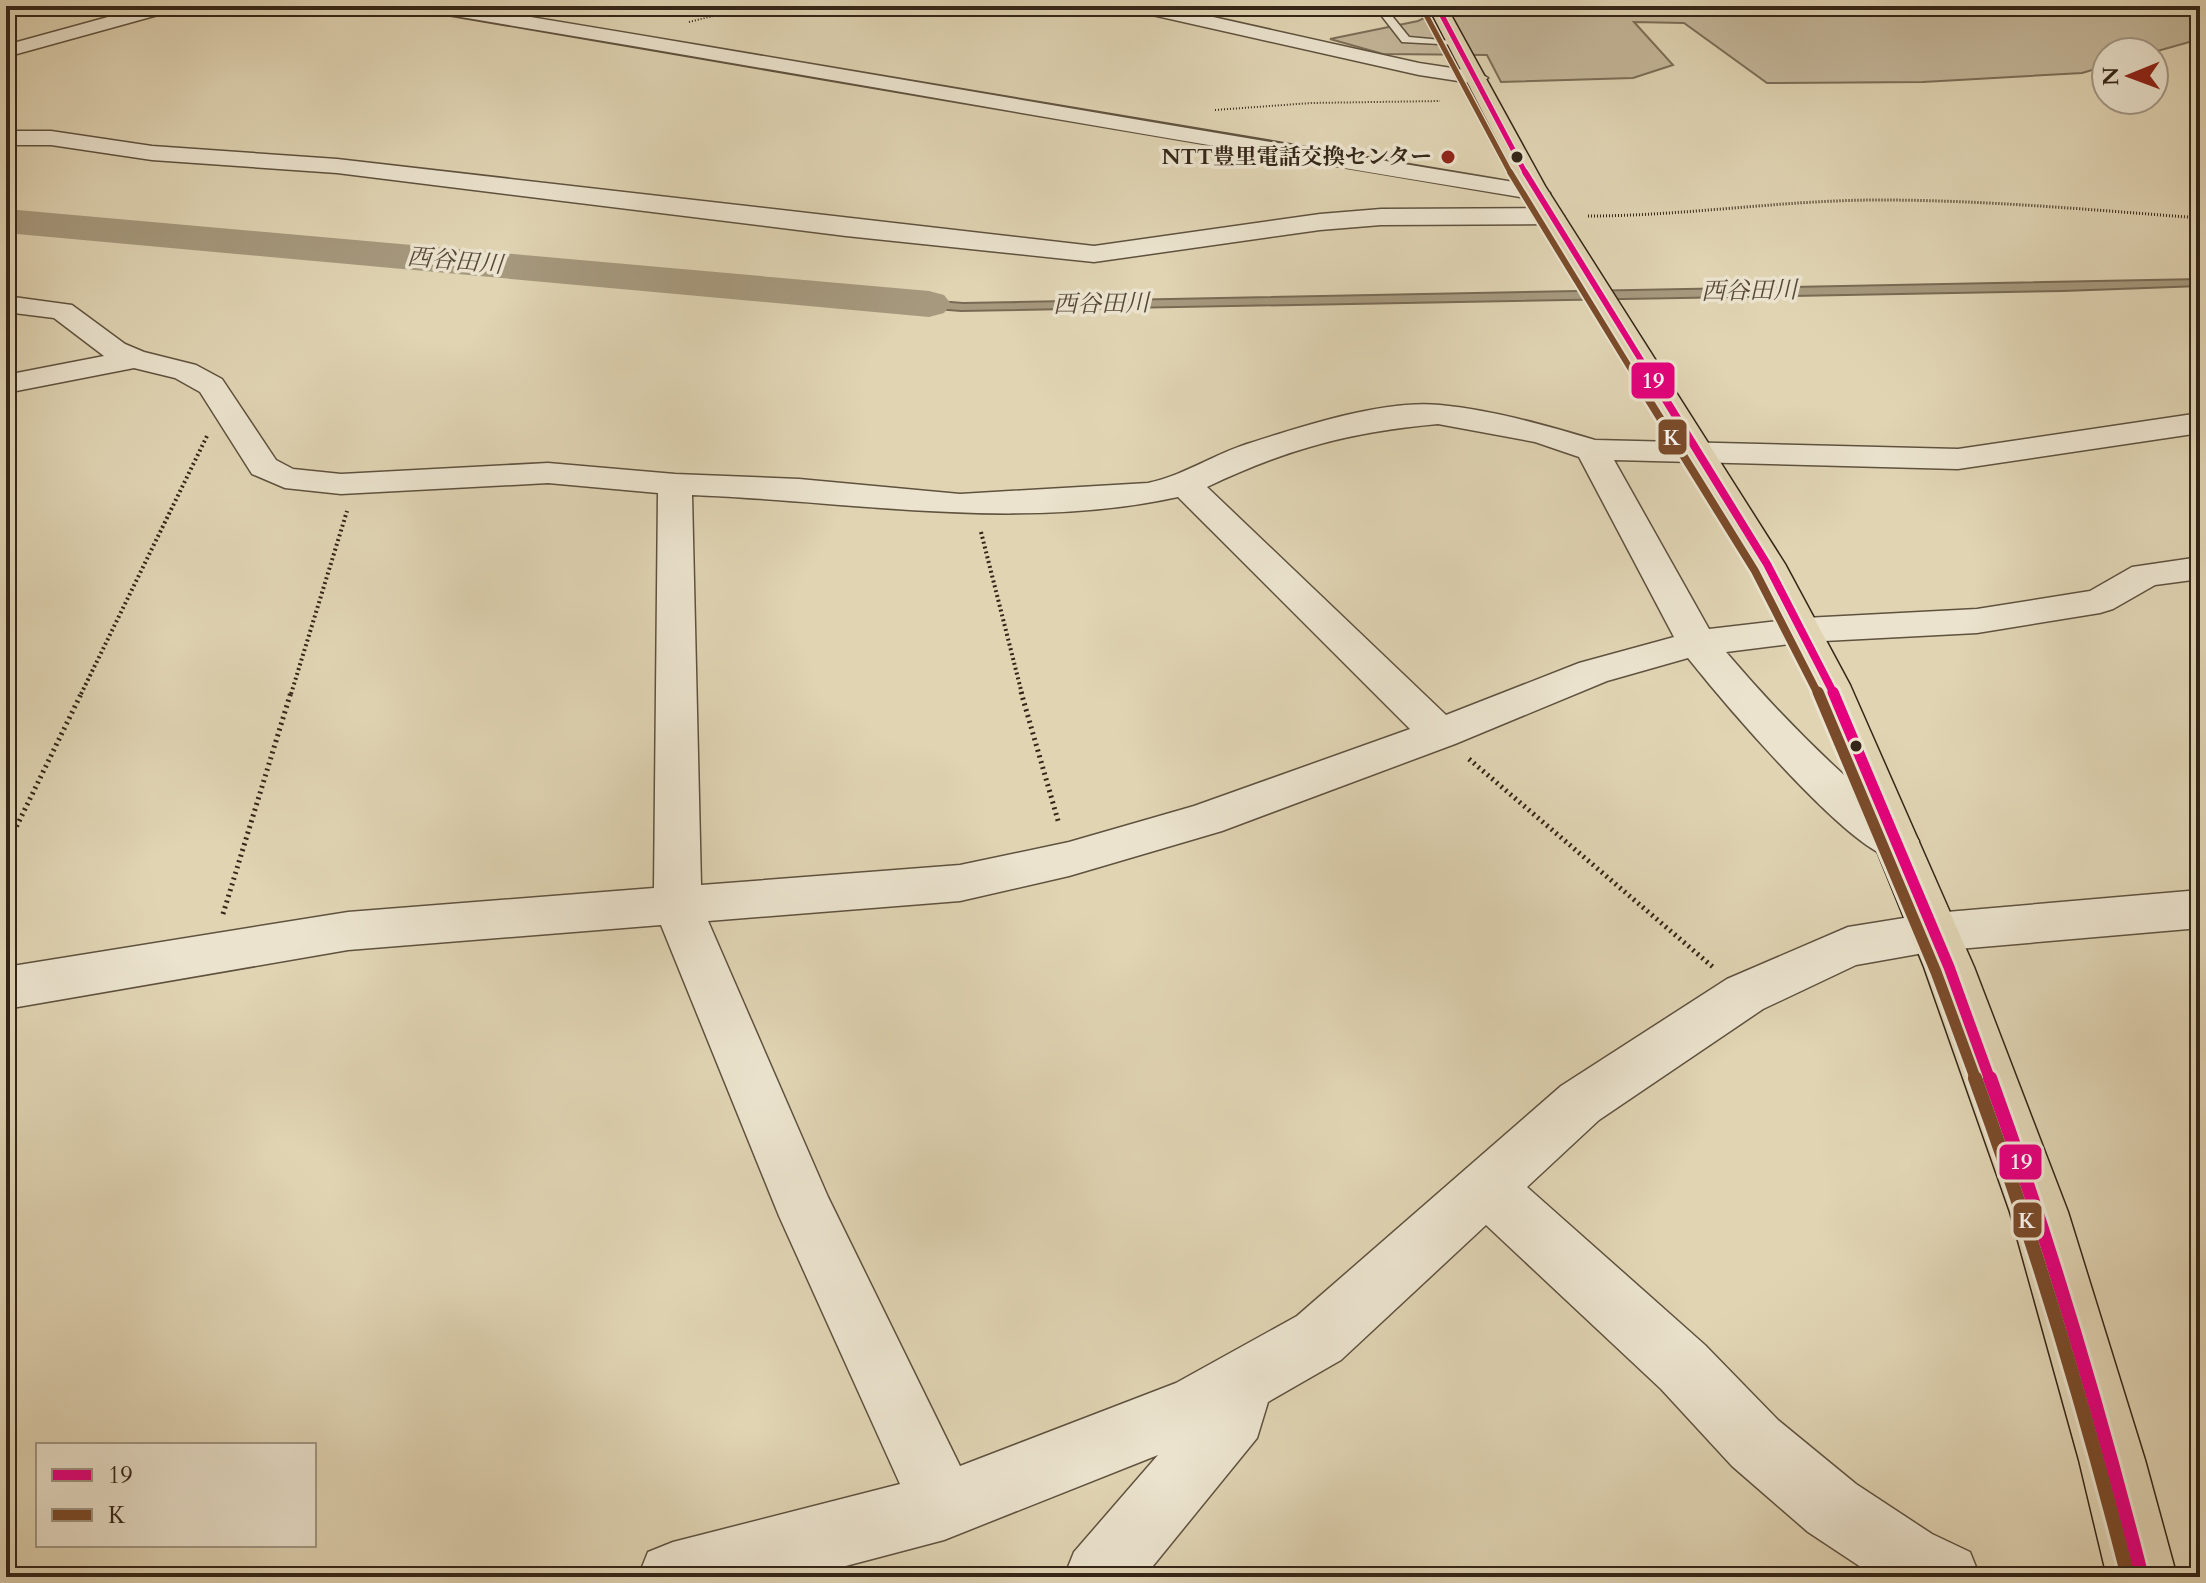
<svg xmlns="http://www.w3.org/2000/svg" width="2206" height="1583" viewBox="0 0 2206 1583" font-family="Cardo,'Noto Serif JP',serif">
<style>
.green{fill:#c3b699;stroke:#7c6e58;stroke-width:2}
.water{fill:#a6997e;stroke:#786b55;stroke-width:2}
.lines{fill:none;stroke-linecap:round;stroke-linejoin:round}
.river{fill:#a6997e;fill-rule:evenodd}
.service-casing{stroke:#5f523f;stroke-width:3}
.minor-casing{stroke:#5f523f;stroke-width:3}
.tertiary-casing{stroke:#5f523f;stroke-width:3}
.primary-casing{stroke:#342618;stroke-width:3}
.path-far3{stroke:#342618;stroke-width:2;stroke-dasharray:1 2;stroke-linecap:butt}
.path-far2{stroke:#342618;stroke-width:3;stroke-dasharray:1 2;stroke-linecap:butt}
.path-far1{stroke:#342618;stroke-width:4;stroke-dasharray:2 3;stroke-linecap:butt}
.path{stroke:#342618;stroke-width:5;stroke-dasharray:2 4;stroke-linecap:butt}
.service{fill:#ebe3ce;fill-rule:evenodd}
.minor{fill:#ebe3ce;fill-rule:evenodd}
.tertiary{fill:#ebe3ce;fill-rule:evenodd}
.primary{fill:#e0d4b3;fill-rule:evenodd}
.bus-1-far4-casing{stroke:#ebe3ce;stroke-width:8}
.bus-1-far3-casing{stroke:#ebe3ce;stroke-width:10}
.bus-1-far2-casing{stroke:#ebe3ce;stroke-width:13}
.bus-1-far1-casing{stroke:#ebe3ce;stroke-width:17}
.bus-1-casing{stroke:#ebe3ce;stroke-width:20}
.bus-2-far4-casing{stroke:#ebe3ce;stroke-width:8}
.bus-2-far3-casing{stroke:#ebe3ce;stroke-width:10}
.bus-2-far2-casing{stroke:#ebe3ce;stroke-width:13}
.bus-2-far1-casing{stroke:#ebe3ce;stroke-width:17}
.bus-2-casing{stroke:#ebe3ce;stroke-width:20}
.bus-1-far4{stroke:#e5007d;stroke-width:5}
.bus-1-far3{stroke:#e5007d;stroke-width:6}
.bus-1-far2{stroke:#e5007d;stroke-width:8}
.bus-1-far1{stroke:#e5007d;stroke-width:11}
.bus-1{stroke:#e5007d;stroke-width:14}
.bus-2-far4{stroke:#7a4b2a;stroke-width:5}
.bus-2-far3{stroke:#7a4b2a;stroke-width:6}
.bus-2-far2{stroke:#7a4b2a;stroke-width:8}
.bus-2-far1{stroke:#7a4b2a;stroke-width:11}
.bus-2{stroke:#7a4b2a;stroke-width:14}
.poi-dot{fill:#8f2418;stroke:#ebe3ce;stroke-width:3}
.bus-dot{fill:#342618;stroke:#ebe3ce;stroke-width:3}
.labels{text-anchor:middle;dominant-baseline:central;stroke-width:7;stroke-linejoin:round;paint-order:stroke}
.far-poi-label{font-size:22px;font-weight:bold;fill:#342618;stroke:#ebe3ce;text-anchor:end}
.far-water-label{font-size:24px;font-style:italic;fill:#564837;stroke:#ebe3ce}
.line-badge{stroke:#ebe3ce;stroke-width:3}
.badge-label{font-size:22px;text-anchor:middle;font-weight:bold;fill:#fff}
</style>
<rect width="100%" height="100%" fill="#e0d4b3"/>
<filter id="stains"><feTurbulence type="fractalNoise" baseFrequency=".0025" numOctaves="4"/><feColorMatrix values="0 0 0 0 .2 0 0 0 0 .09 0 0 0 0 .02 0 0 0 .5 -.17"/></filter>
<radialGradient id="worn" r=".72"><stop offset=".6" stop-color="#630" stop-opacity="0"/><stop offset="1" stop-color="#630" stop-opacity=".3"/></radialGradient>
<path class="green" d="M1450 6H2200V39L2154 52H2106V66L2082 73 1923 82 1767 83 1684 23 1634 22 1673 65 1633 78 1501 82 1487 55 1383 54 1330 39 1418 21Z"/>
<path class="water" d="M2200 279V286L2063 291 961 311 832 301 839 293 963 303Z"/>
<g class="lines">
<path class="river" d="M6 209 929 291 944 295 951 304 944 313 929 317 6 233Z"/>
<g class="service-casing">
<path id="service" d="M1374 6H1384L1409 37 1463 42 1458 45 1402 42Z"/>
</g>
<g class="minor-casing">
<path id="minor" d="M421 6H464C822 65 1179 128 1538 186L1550 193 1538 200C1168 140 800 73 430 12Z
M1130 6H1164L1419 63 1478 72 1488 78 1478 84 1419 75 1139 12Z
M6 131H51L152 146 337 159 1094 246 1320 214 1381 209 1551 208 1564 216 1551 224 1381 225 1320 230 1094 262 846 236 337 173 152 160 51 145H6Z
M6 296 72 305 125 344 144 352 196 365 222 379 276 460 293 469 341 474 548 463 675 474 799 479 960 494 1148 483C1185 475 1214 454 1250 443 1303 426 1385 399 1440 405 1492 410 1545 425 1595 440L1958 449 2200 413V433L1958 469 1614 460 1709 629 1805 618 1977 609 2090 591 2132 567 2200 557V579L2155 585 2113 609 2100 613 1977 633 1805 642 1726 652C1766 699 1808 743 1855 785 1875 803 1905 816 1919 841L1912 853C1907 855 1900 858 1894 858 1851 854 1719 697 1688 658L1607 681 1455 744 1222 831 1069 876 960 901 708 921 828 1197 960 1466 1176 1383 1297 1316 1561 1086 1727 979 1848 927 1935 913 2200 890V928L1935 951 1856 965 1763 1009 1599 1120 1527 1187 1705 1345 1778 1420 1856 1484 1932 1534 1970 1552 1980 1577H1876L1808 1532 1732 1466 1661 1389 1486 1225 1341 1360 1268 1402 1257 1438 1144 1577H1064L1074 1552 1158 1455 944 1540 804 1577H638L648 1552 673 1542 900 1484 779 1216 661 925 348 950 6 1009V967L348 912 654 888 658 493 548 483 341 494 285 488 252 474 200 392 175 378 134 368 6 393V375L104 356 54 318 6 312ZM1438 424 1535 442 1579 457 1674 637 1579 663 1446 715 1207 487C1287 449 1349 432 1438 424ZM692 495C853 501 1018 532 1178 497L1410 729 1194 806 1069 842 960 865 701 885Z"/>
</g>
<g class="tertiary-casing">
<path id="tertiary" d="M148 6H178L176 10 6 57V45Z"/>
</g>
<g class="primary-casing">
<path id="primary" d="M1428 6H1446L1545 186 1785 564 1850 685 1974 967 2068 1212 2145 1460 2177 1577H2107L2079 1460 2010 1212 1924 967 1810 685 1749 564 1521 186Z"/>
</g>
<path class="path-far3" d="M689 22 753 6
M1215 110 1311 103 1440 101"/>
<path class="path-far2" d="M1588 216C1685 216 1782 200 1879 200 1986 200 2093 210 2200 218"/>
<path class="path-far1" d="M981 532 1022 694
M81 694 207 436
M291 694 347 511"/>
<path class="path" d="M1021 692 1059 824
M1469 759 1714 968
M6 848 82 692
M223 914 291 692"/>
<use href="#service" class="service"/>
<use href="#minor" class="minor"/>
<use href="#tertiary" class="tertiary"/>
<use href="#primary" class="primary"/>
<g class="bus-1-far4-casing">
<path id="bus-1-far4" d="M1437 6 1526 174"/>
</g>
<g class="bus-1-far3-casing">
<path id="bus-1-far3" d="M1525 172 1665 399"/>
</g>
<g class="bus-1-far2-casing">
<path id="bus-1-far2" d="M1664 397 1767 564 1834 694"/>
</g>
<g class="bus-1-far1-casing">
<path id="bus-1-far1" d="M1833 692 1949 967 1990 1080"/>
</g>
<g class="bus-1-casing">
<path id="bus-1" d="M1990 1078C2050 1242 2099 1408 2142 1577"/>
</g>
<g class="bus-2-far4-casing">
<path id="bus-2-far4" d="M1425 13 1511 174"/>
</g>
<g class="bus-2-far3-casing">
<path id="bus-2-far3" d="M1510 172 1649 399"/>
</g>
<g class="bus-2-far2-casing">
<path id="bus-2-far2" d="M1647 397 1755 571 1818 694"/>
</g>
<g class="bus-2-far1-casing">
<path id="bus-2-far1" d="M1818 692 1936 972 1976 1080"/>
</g>
<g class="bus-2-casing">
<path id="bus-2" d="M1975 1078C2035 1242 2085 1408 2128 1577"/>
</g>
<use href="#bus-1-far4" class="bus-1-far4"/>
<use href="#bus-1-far3" class="bus-1-far3"/>
<use href="#bus-1-far2" class="bus-1-far2"/>
<use href="#bus-1-far1" class="bus-1-far1"/>
<use href="#bus-1" class="bus-1"/>
<use href="#bus-2-far4" class="bus-2-far4"/>
<use href="#bus-2-far3" class="bus-2-far3"/>
<use href="#bus-2-far2" class="bus-2-far2"/>
<use href="#bus-2-far1" class="bus-2-far1"/>
<use href="#bus-2" class="bus-2"/>
</g>
<circle class="poi-dot" cx="1448" cy="157" r="8"/>
<g class="bus-dot">
<circle cx="1517" cy="157" r="7"/>
<circle cx="1856" cy="746" r="7"/>
</g>
<g class="labels">
<g class="far-poi-label">
<text x="1432" y="157">NTT豊里電話交換センター</text>
</g>
<g class="far-water-label">
<text transform="translate(455 261) rotate(5)">西谷田川</text>
<text transform="translate(1749 291) rotate(-1)">西谷田川</text>
<text transform="translate(1101 304) rotate(-1)">西谷田川</text>
</g>
</g>
<g class="line-badge">
<rect x="1630" y="361" width="46" height="39" rx="8" fill="#e5007d"/>
<rect x="1657" y="418" width="31" height="38" rx="8" fill="#7a4b2a"/>
<rect x="1998" y="1143" width="45" height="38" rx="8" fill="#e5007d"/>
<rect x="2012" y="1201" width="31" height="38" rx="8" fill="#7a4b2a"/>
</g>
<g class="badge-label">
<text x="1653" y="388">19</text>
<text x="1672" y="445">K</text>
<text x="2021" y="1169">19</text>
<text x="2027" y="1228">K</text>
</g>
<rect width="2206" height="1583" fill="none" stroke="#e0d4b3" stroke-width="32"/>
<rect x="8" y="8" width="2190" height="1567" fill="none" stroke="#342618" stroke-width="4"/>
<rect x="16" y="16" width="2174" height="1551" fill="none" stroke="#342618" stroke-width="2"/>
<rect x="36" y="1443" width="280" height="104" fill="#ebe3ce" stroke="#a29785" stroke-width="2"/>
<rect x="52" y="1469" width="40" height="12" fill="#e5007d" stroke="#a29785" stroke-width="2"/>
<text x="108" y="1483" font-size="24" fill="#342618">19</text>
<rect x="52" y="1509" width="40" height="12" fill="#7a4b2a" stroke="#a29785" stroke-width="2"/>
<text x="108" y="1523" font-size="24" fill="#342618">K</text>
<g transform="translate(2130 76) rotate(269)"><circle r="38" fill="#ebe3ce" stroke="#a29785" stroke-width="2"/>
<path d="M0-6L14 30L0 20L-14 30Z" fill="#8f2418"/>
<text y="-12" font-size="22" font-weight="bold" text-anchor="middle" fill="#342618">N</text>
</g>
<rect width="100%" height="100%" filter="url(#stains)"/>
<rect width="100%" height="100%" fill="url(#worn)"/>
</svg>
